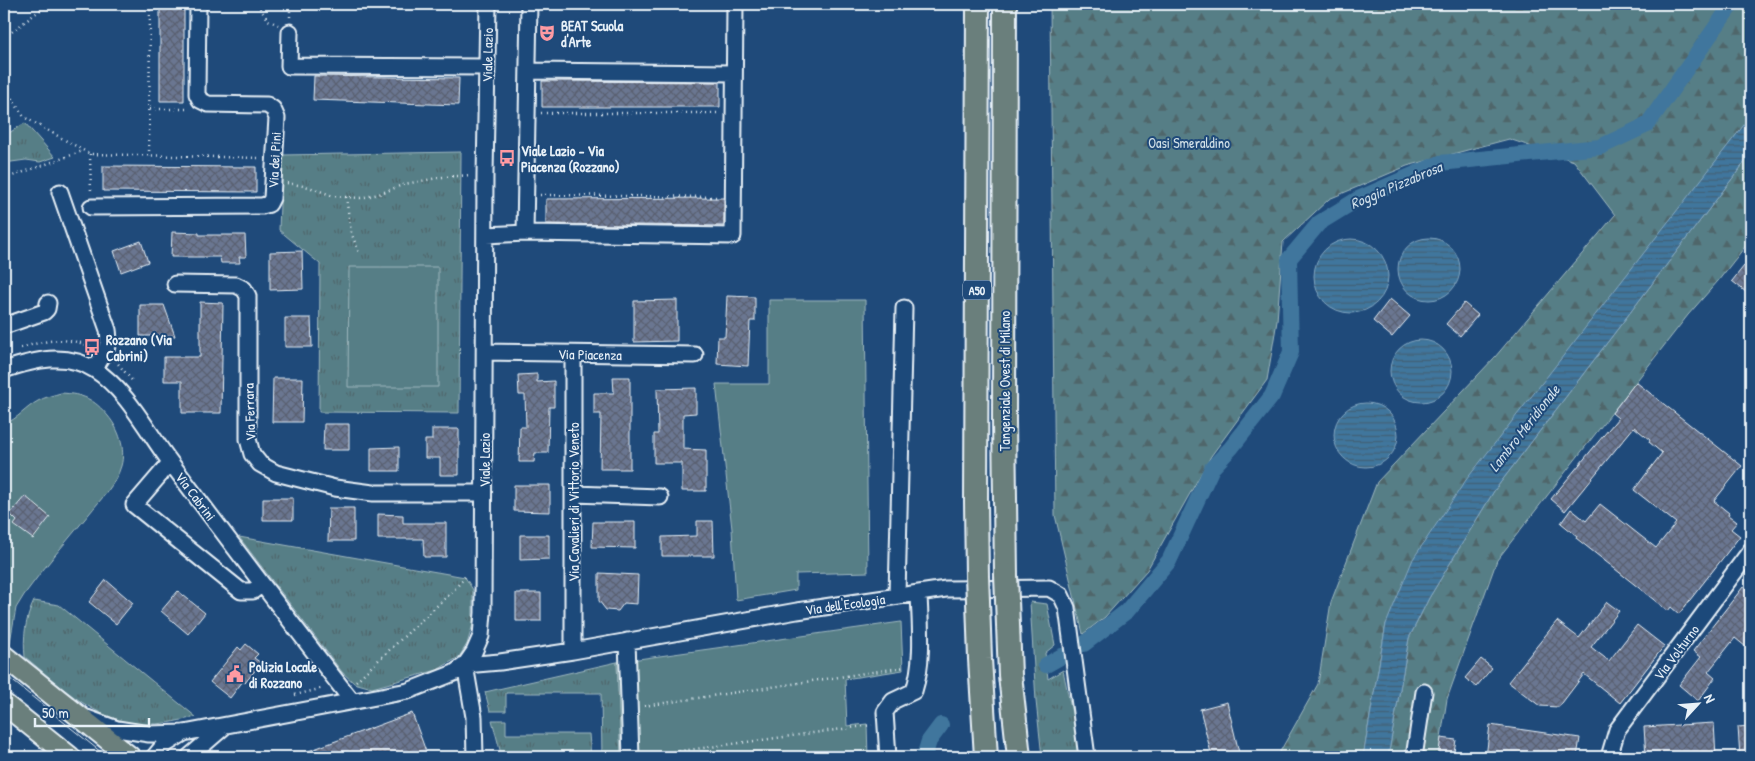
<svg xmlns="http://www.w3.org/2000/svg" width="1755" height="761" viewBox="0 0 1755 761" font-family="'Patrick Hand',sans-serif">
<style>
.grass{fill:url(#grass-tufts);stroke:#9fb8bf}
.forest{fill:url(#forest-firs);stroke:#9fb8bf}
.garden{fill:#567e86;stroke:#9fb8bf}
.water{fill:url(#water-rules);stroke:#83a7c1}
.lines{fill:none;stroke-linecap:round;stroke-linejoin:round}
.canal{stroke:#40769d;stroke-width:16}
.building{fill:url(#building-cross-hatch);stroke:#e8f1f8}
.minor-casing{stroke:#e8f1f8;stroke-width:19}
.major-casing{stroke:#e8f1f8;stroke-width:24}
.highway-casing{stroke:#e8f1f8;stroke-width:26}
.path{stroke:#e8f1f8;stroke-width:2.5;stroke-dasharray:1 4;stroke-linecap:butt}
.minor{stroke:#1f4a7a;stroke-width:15}
.major{stroke:#6b7f7c;stroke-width:20}
.highway{stroke:#6b7f7c;stroke-width:22}
.tram{stroke:#e8f1f8;stroke-width:1}
.highway-bridge-casing{stroke:#e8f1f8;stroke-width:26;stroke-linecap:butt}
.highway-bridge{stroke:#6b7f7c;stroke-width:22}
.labels{text-anchor:middle;dominant-baseline:central;stroke-width:4;stroke-linejoin:round;paint-order:stroke}
.shield{fill:#1f4a7a;stroke:#acbfd2;stroke-width:1}
.shield-label{font-size:12px;font-weight:bold;fill:#e8f1f8}
.poi-label{font-size:14px;font-weight:bold;fill:#e8f1f8;stroke:#1f4a7a;text-anchor:start}
.street-label{font-size:14px;fill:#e8f1f8;stroke:#1f4a7a}
.park-label{font-size:14px;fill:#d2e0e7;stroke:#1f4a7a}
.water-label{font-size:15px;font-style:italic;fill:#cfdfea;stroke:#1f4a7a}
</style>
<defs>
<pattern id="grass-tufts" width="24" height="20" patternUnits="userSpaceOnUse" patternTransform="scale(1.25)"><rect width="24" height="20" fill="#567e86"/><path d="M3 7l-1-3M5 7V3M7 7l1-3M15 17l-1-3M17 17v-4M19 17l1-3" fill="none" stroke="#4f666b"/></pattern>
<pattern id="forest-firs" width="22" height="20" patternUnits="userSpaceOnUse" patternTransform="scale(1.25)"><rect width="22" height="20" fill="#567e86"/><path d="M5 1l3.5 6h-7zM16 11l3.5 6h-7z" fill="#4f666b"/></pattern>
<pattern id="water-rules" width="6" height="5" patternUnits="userSpaceOnUse" patternTransform="scale(1.25)"><rect width="6" height="5" fill="#40769d"/><path d="M0 2.5h6" fill="none" stroke="#435f74"/></pattern>
<pattern id="building-cross-hatch" width="8" height="8" patternUnits="userSpaceOnUse" patternTransform="scale(1.25)"><rect width="8" height="8" fill="#6b7691"/><path d="M0 0l8 8M0 8l8-8" fill="none" stroke="#5a6171"/></pattern>
</defs>
<rect width="100%" height="100%" fill="#1f4a7a"/>
<filter id="ink" filterUnits="userSpaceOnUse"><feTurbulence type="fractalNoise" baseFrequency=".02" numOctaves="2"/><feDisplacementMap in="SourceGraphic" scale="10" xChannelSelector="R" yChannelSelector="G"/><feConvolveMatrix kernelMatrix="1 2 1 2 8 2 1 2 1" color-interpolation-filters="sRGB"/></filter>
<g filter="url(#ink)">
<path class="grass" d="M25 123 55 157 40 162 26 160 4 163V136Z
M461 152 459 413 319 412 320 264 279 230 282 155Z
M239 537 465 577 473 590V624L467 644 459 657 437 670 372 688 354 683 342 672Z
M34 601 59 605 196 717C181 720 166 724 151 724 99 726 62 687 25 657 23 637 25 620 34 601Z
M1030 602 1047 604 1055 645 1045 653 1048 679 1063 670 1081 757H1042L1036 701Z
M617 662 621 757H602L601 693H506V711H490L485 692Z
M492 720H506V734H589L591 757H500V750Z"/>
<path class="forest" d="M1050 4H1751V116L1626 278 1386 624 1363 757H1277L1318 684 1331 602 1377 482 1495 357 1615 215 1574 161 1509 139 1407 166 1329 199 1283 242 1277 321 1267 380 1211 456 1147 570 1105 617 1083 634 1055 515Z
M1751 154V239L1718 281 1688 315 1497 560 1447 699 1438 757H1388L1409 638 1429 598 1494 491Z"/>
<path class="garden" d="M349 267H438V387H348Z
M769 300H865L868 572 796 574V590L736 600 732 529 716 384H769Z
M61 393C83 394 94 399 108 416 119 429 126 449 121 466 116 484 101 499 89 514 67 541 44 567 24 595L16 608 10 642 4 630V424C18 419 25 408 38 401 45 397 54 395 61 393Z
M901 622 903 670 845 679 847 726 867 724 868 757H621L617 662Z"/>
<path class="water" d="M1751 116V154L1494 491 1429 598 1409 638 1388 757H1363L1386 624 1413 559 1466 480Z
M1398 269a31 31 0 1 1 62 0a31 31 0 1 1-62 0Z
M1314 276a37 37 0 1 1 74 0a37 37 0 1 1-74 0Z
M1390 371a31 31 0 1 1 62 0a31 31 0 1 1-62 0Z
M1334 435a32 32 0 1 1 64 0a32 32 0 1 1-64 0Z"/>
<g class="lines">
<path class="canal" d="M1084 644 1127 611 1169 561 1212 468 1231 448 1272 396 1291 352 1289 259 1319 223 1358 199 1440 163 1600 147 1647 125 1732 4
M1046 665 1062 656
M924 757 929 741 941 725"/>
</g>
<path class="building" d="M160 4H184V101H160Z
M314 76 459 78 458 105 313 100Z
M542 81 720 82V107H542Z
M103 166 256 167V192L103 191Z
M724 198V226L546 224V199Z
M172 232 199 233V235H245L246 257H239L240 263H221L220 257H171Z
M141 241 148 262 121 272 114 251Z
M302 251 303 289 270 290V252Z
M1744 266 1751 271V296L1732 281Z
M727 296 755 297V321H750L748 366 717 364 718 337H725Z
M1390 299 1410 316 1392 337 1373 321Z
M677 300V341L634 342V301Z
M200 302 223 303 221 413H182V381H164V357H200Z
M1464 303 1478 315 1460 336 1446 324Z
M140 305H164L175 336H140Z
M285 318H311L312 347H285Z
M537 374V382L554 381V407H549L548 453H535L534 462H519L520 427H526L525 395H519L518 375Z
M613 377H630V469H600L601 414H594V393H614Z
M273 378H303L302 422H272Z
M1636 382 1742 466 1714 501 1729 513 1728 515 1737 522 1731 529 1740 536 1679 614 1671 607 1668 611 1576 538 1577 536 1561 523 1571 509 1586 521 1600 504 1656 548 1676 523 1634 490 1662 453 1649 442 1650 440 1634 427 1565 511 1551 499 1618 418 1612 413Z
M696 388V413L683 414V449L706 450V491H682V463H654V434H658L657 389Z
M324 424H349V450H323Z
M432 429H459V475H440V458H425V440H432Z
M399 447V471H371V448Z
M514 485H550V512L514 511Z
M25 496 50 517 33 539 14 525 17 521 10 514Z
M263 498H293V520H263Z
M329 508H354V541H328Z
M378 514 403 515V523H446V557H424L423 539H378Z
M697 521H713L714 556H662V537L697 536Z
M593 522H635V548L592 547Z
M520 535H549V559L520 560Z
M599 573 638 575 637 604 624 603 618 611 606 610 599 601Z
M106 580 133 603 116 624 89 602Z
M1743 587 1751 593V651L1735 638 1708 672 1715 678 1698 701 1679 685 1701 657 1693 651Z
M178 591 205 613 188 634 161 611Z
M516 593H541V621H516Z
M1607 602 1619 611 1591 647 1609 661 1637 625 1664 646 1620 703 1584 674 1559 707 1540 706 1508 682 1557 621 1579 638Z
M246 644 258 654 254 658 261 663 245 683 243 681 230 698 210 682 238 647 241 650Z
M1481 659 1492 668 1476 687 1465 678Z
M1227 702 1240 757H1212L1200 709Z
M412 713 428 757H295V756Z
M1714 723 1716 757H1646L1644 727Z
M1490 725 1580 738 1577 757H1486Z
M1751 726V757H1740L1738 727Z
M1441 738 1456 740 1453 757H1438Z"/>
<g class="lines">
<g class="minor-casing">
<path id="minor" d="M290 32 289 66 487 67
M528 71 734 73
M60 192 108 330C111 346 103 356 94 369
M91 207 262 206 269 204 272 198 277 118 273 109 267 105 208 104 200 100 197 94 198 4
M525 233 529 4
M486 235 525 233 733 236 735 4
M175 284 236 285 244 289 248 296V439L252 454 260 464 276 473 335 488 373 493H483
M4 326 44 312 47 309 48 303
M485 352 695 355
M4 370C34 360 66 351 95 370 127 390 148 433 171 463 231 543 290 622 352 701
M170 463 134 505 241 591H253L262 584
M574 494 660 497
M897 596 904 308
M627 641 631 757
M573 651V354
M87 718 117 729 149 734 184 733 408 691 454 673 465 665 474 652 481 636 483 613 485 175 488 4
M154 757 163 746 184 733
M189 757 225 726
M475 757 474 717 465 665 500 662 573 651 797 611 946 589 1049 588 1061 595 1067 608 1087 757
M888 757 885 712 893 701 914 691C924 659 920 626 919 593
M1414 757 1424 692
M1609 757 1617 730 1751 550"/>
</g>
<g class="major-casing">
<path id="major" d="M4 656 130 757
M4 704 70 757"/>
</g>
<g class="highway-casing">
<path id="highway" d="M1005 4 1004 421 1006 575
M977 576 976 502 978 4
M1007 600 1010 675 1019 757
M978 601 980 659 986 757"/>
</g>
<path class="path" d="M257 4 268 20 278 25
M290 17V4
M4 38 48 4
M4 75 7 91 24 117 90 154 261 158
M150 109H188
M541 113H720
M90 154 91 193
M149 156 150 4
M4 179 83 151
M287 183 309 187 333 196 360 198 379 194 405 184 443 177 471 175
M540 195 720 197
M346 197 351 232 359 253
M21 348C45 340 68 336 91 347
M115 360 134 383
M356 681 453 591 465 577
M295 695 324 688
M644 706 906 667
M644 756 872 725"/>
<use href="#minor" class="minor"/>
<use href="#major" class="major"/>
<use href="#highway" class="highway"/>
<path class="tram" d="M4 674 107 757"/>
<g class="highway-bridge-casing">
<path id="highway-bridge" d="M1006 575 1007 600
M977 576 978 601"/>
</g>
<use href="#highway-bridge" class="highway-bridge"/>
</g>
</g>
<defs>
<g id="theatre-bare" transform="scale(1.35)"><path d="M-5-5.5Q0-4 5-5.5V0Q5 5 0 6Q-5 5-5 0ZM-3.3-2.5H-1v1.5H-3.3ZM1-2.5H3.3v1.5H1ZM-2.8 1Q0 5.5 2.8 1Z" fill="#ff9aa2" stroke="#1f4a7a" stroke-width="2.5" paint-order="stroke"/></g>
<g id="bus-bare" transform="scale(1.35)"><path d="M-5-6H5V4H4V6H2V4H-2V6H-4V4H-5ZM-3.5-4V0h7V-4ZM-3.5 1.2v1.5H-2V1.2ZM2 1.2v1.5H3.5V1.2Z" fill="#ff9aa2" stroke="#1f4a7a" stroke-width="2.5" paint-order="stroke"/></g>
<g id="civic-bare" transform="scale(1.35)"><path d="M-.6-6.5H3V-4.5H.6V-3L4-1V1h2V6H-6V1h2V-1L-.6-3ZM-1.2 2.5V6h2.4V2.5Z" fill="#ff9aa2" stroke="#1f4a7a" stroke-width="2.5" paint-order="stroke"/></g>
</defs>
<g fill-rule="evenodd">
<use href="#theatre-bare" x="547" y="33"/>
<use href="#bus-bare" x="507" y="158"/>
<use href="#bus-bare" x="92" y="347"/>
<use href="#civic-bare" x="235" y="674"/>
</g>
<g class="labels">
<rect class="shield" x="963" y="280.5" width="28" height="19" rx="4"/>
<g class="shield-label">
<text x="977" y="290">A50</text>
</g>
<g class="poi-label">
<text x="561" y="25">BEAT Scuola<tspan x="561" dy="16">d'Arte</tspan></text>
<text x="521" y="150">Viale Lazio - Via<tspan x="521" dy="16">Piacenza (Rozzano)</tspan></text>
<text x="106" y="339">Rozzano (Via<tspan x="106" dy="16">Cabrini)</tspan></text>
<text x="249" y="666">Polizia Locale<tspan x="249" dy="16">di Rozzano</tspan></text>
</g>
<g class="street-label">
<text transform="translate(487 55) rotate(-89)">Viale Lazio</text>
<text transform="translate(274 160) rotate(-87)">Via dei Pini</text>
<text transform="translate(590 354) rotate(1)">Via Piacenza</text>
<text transform="translate(1004 381) rotate(-90)">Tangenziale Ovest di Milano</text>
<text transform="translate(249 412) rotate(-92)">Via Ferrara</text>
<text transform="translate(484 460) rotate(-90)">Viale Lazio</text>
<text transform="translate(196 496) rotate(53)">Via Cabrini</text>
<text transform="translate(573 502) rotate(-90)">Via Cavalieri di Vittorio Veneto</text>
<text transform="translate(845 604) rotate(-8)">Via dell'Ecologia</text>
<text transform="translate(1676 652) rotate(-53)">Via Volturno</text>
</g>
<g class="park-label">
<text x="1189" y="142">Oasi Smeraldino</text>
</g>
<g class="water-label">
<text transform="translate(1396 185) rotate(-23)">Roggia Pizzabrosa</text>
<text transform="translate(1524 428) rotate(-52)">Lambro Meridionale</text>
</g>
</g>
<rect width="1755" height="761" fill="none" stroke="#1f4a7a" stroke-width="20"/>
<rect x="10" y="10" width="1735" height="741" fill="none" stroke="#e8f1f8" stroke-width="2" filter="url(#ink)"/>
<g transform="translate(1698 704) rotate(64)" stroke="#1f4a7a" stroke-width="4" paint-order="stroke">
<path d="M0-4L9 19L0 12L-9 19Z" fill="#e8f1f8"/>
<text y="-8" font-size="14" font-weight="bold" text-anchor="middle" fill="#e8f1f8">N</text>
</g>
<path d="M35 718v8h114v-8" fill="none" stroke="#e8f1f8" stroke-width="2.5"/>
<text x="42" y="718" font-size="15" fill="#e8f1f8" stroke="#1f4a7a" stroke-width="4" paint-order="stroke">50 m</text>
</svg>
